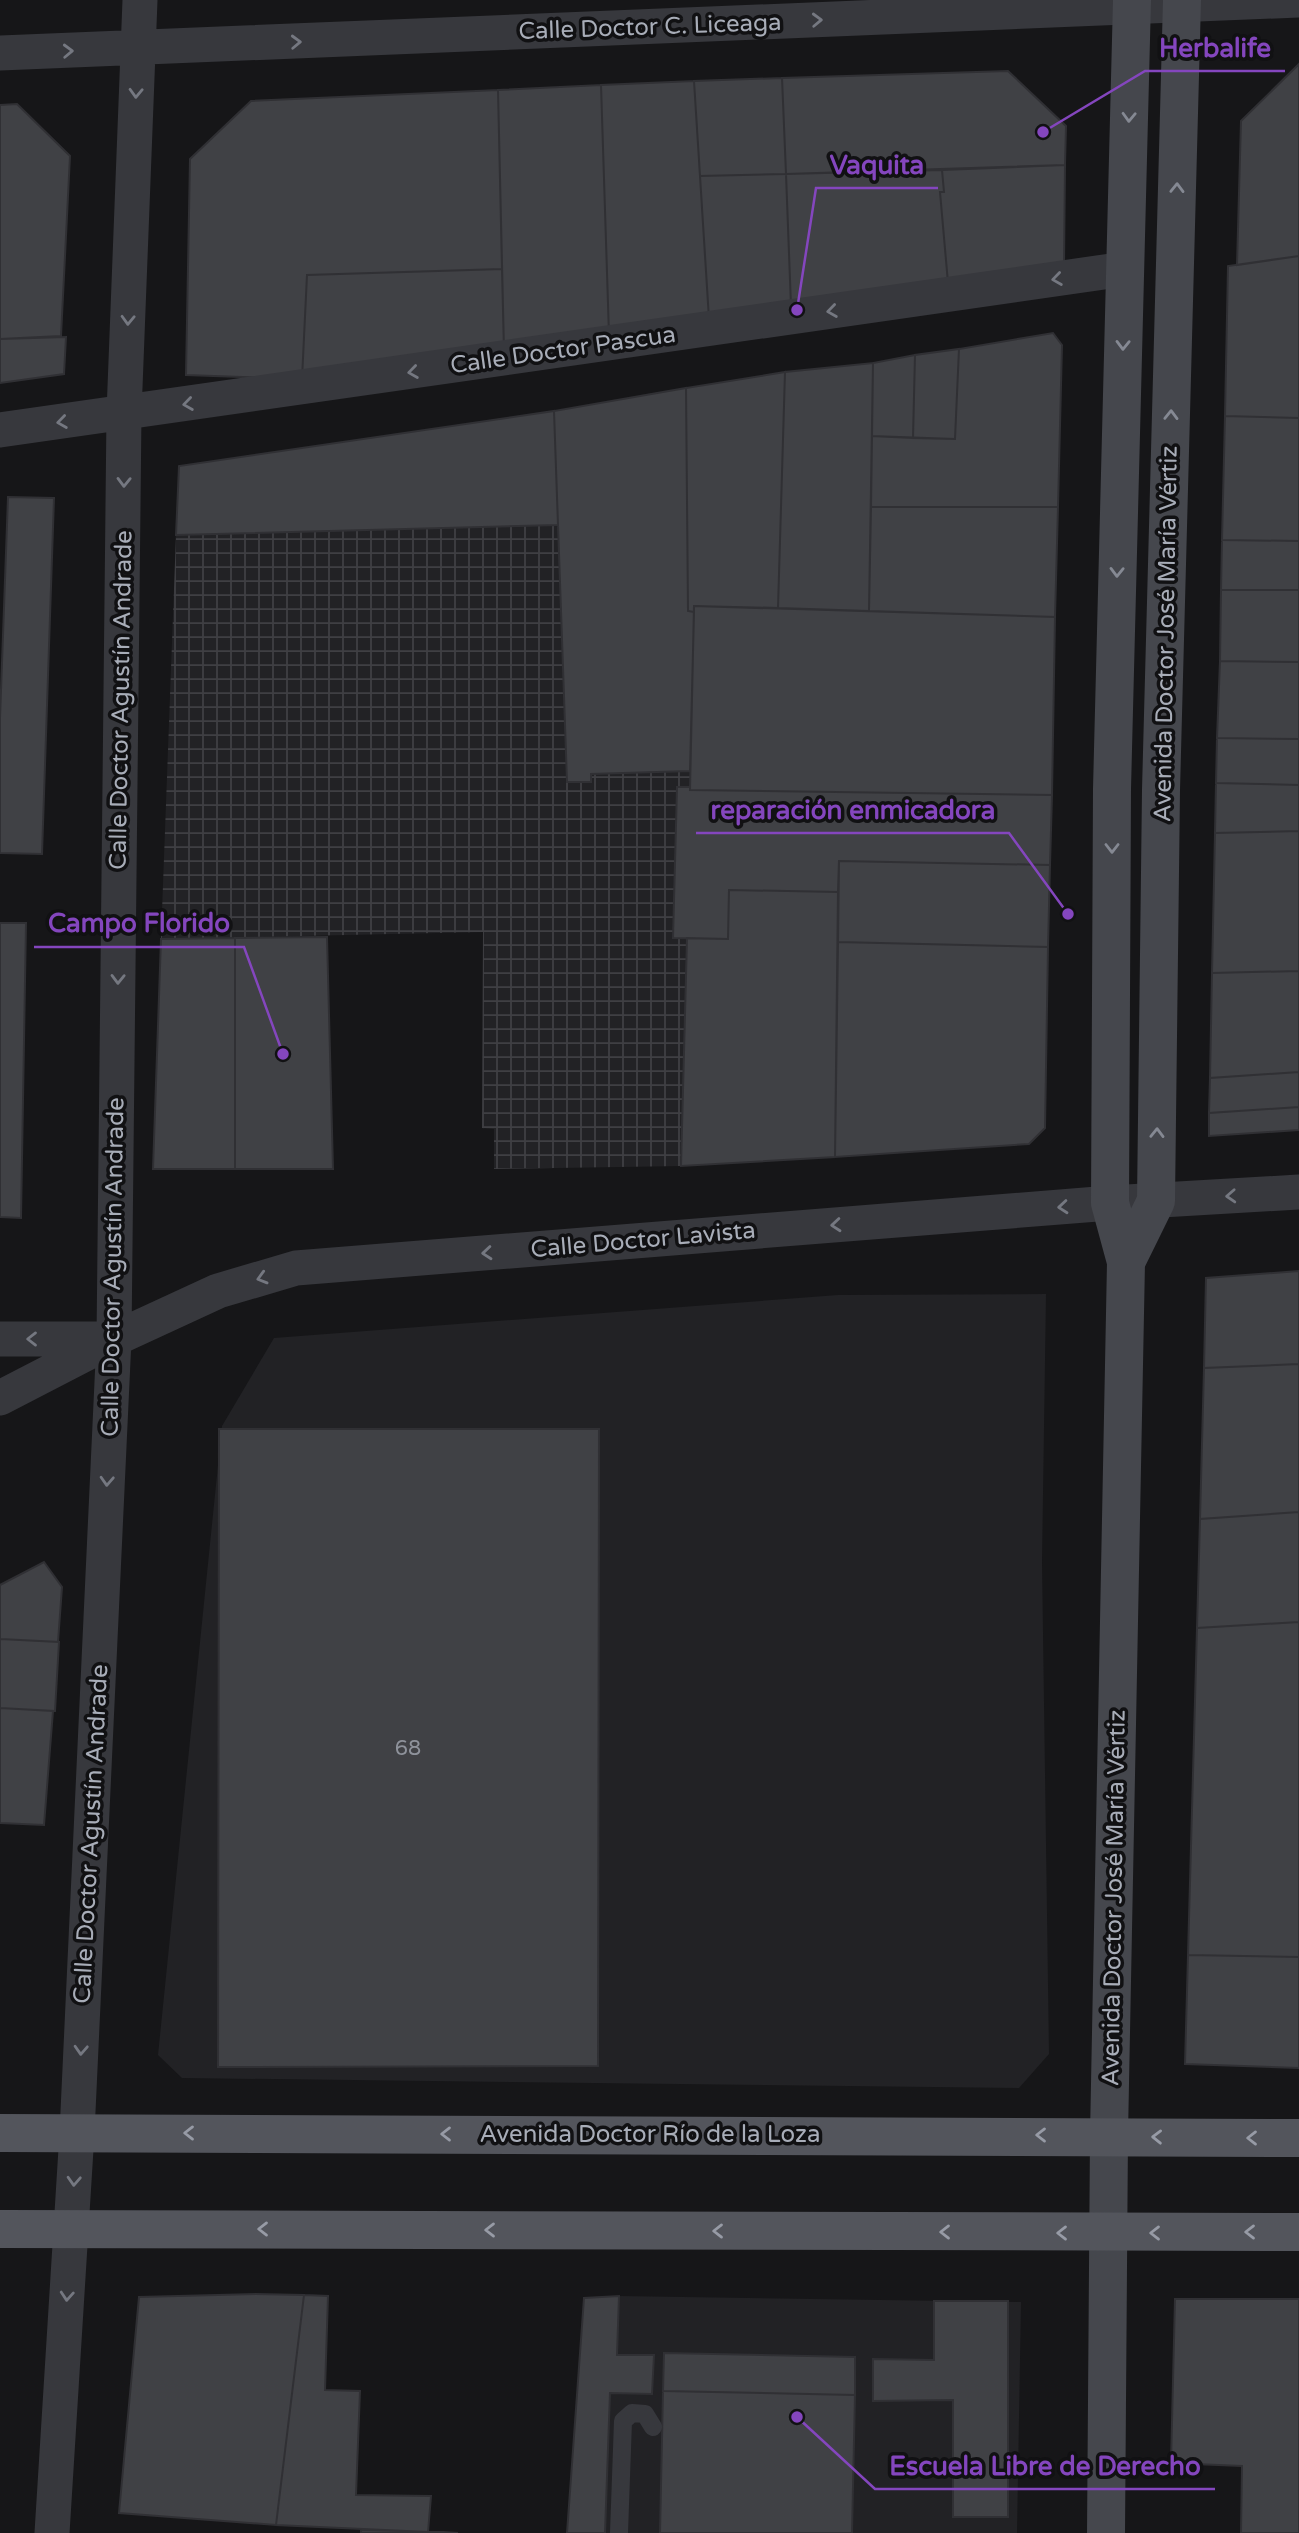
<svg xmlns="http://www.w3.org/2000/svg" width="1299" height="2533" viewBox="0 0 1299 2533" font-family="'Varela Round',sans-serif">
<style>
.built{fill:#222225}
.industrial{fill:url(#industrial-grid)}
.building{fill:#404145;stroke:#303034;stroke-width:2}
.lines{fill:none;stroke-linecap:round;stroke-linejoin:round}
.service{stroke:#37383d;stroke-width:18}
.minor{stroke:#37383d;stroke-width:35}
.secondary{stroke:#45474d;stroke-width:38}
.primary{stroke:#53555c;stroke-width:38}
.oneway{stroke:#757881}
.oneway2{stroke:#858993}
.oneway3{stroke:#979ba6}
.labels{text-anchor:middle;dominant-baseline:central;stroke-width:7;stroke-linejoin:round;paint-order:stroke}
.number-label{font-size:21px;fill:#8e929b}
.street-label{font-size:24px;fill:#a8adb8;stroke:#111113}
.leader{fill:none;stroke:#8446be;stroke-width:2.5}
.callout-dot{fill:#8446be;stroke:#111113;stroke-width:2.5}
.callout-label{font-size:26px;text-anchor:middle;font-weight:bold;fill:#8446be;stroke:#111113;stroke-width:7;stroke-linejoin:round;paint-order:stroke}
</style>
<defs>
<pattern id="industrial-grid" width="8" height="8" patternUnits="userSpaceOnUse" patternTransform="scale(1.75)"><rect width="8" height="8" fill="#222225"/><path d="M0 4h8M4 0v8" fill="none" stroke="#3f3f43"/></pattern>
</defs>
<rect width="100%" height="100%" fill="#161618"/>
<path class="built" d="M1046 1294 1042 1562 1049 2054 1019 2088 182 2078 158 2055 222 1426 274 1338 838 1295Z
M619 2296 1021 2302 1017 2533H567L585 2298Z"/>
<path class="industrial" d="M558 525 567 782H591V774L690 771V787L677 788 673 937 687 938 681 1166 494 1169V1129L482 1128 483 932 161 939 176 535Z"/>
<path class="building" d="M1299 64V256L1237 265 1241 121Z
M1008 71 1066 126 1065 165 786 174 782 78Z
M782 78 786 174 700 176 694 81Z
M694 81 709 319 609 335 601 85Z
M601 85 609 335 504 351 498 90Z
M498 90 502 269 307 275 302 379 186 375 190 159 251 101Z
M17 104 70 156 61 336 0 339V105Z
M1065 165 1064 266 948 283 940 192H944L942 170Z
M942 170 944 192H940L948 283 791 306 786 174Z
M786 174 791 306 709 319 700 176Z
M1299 256V418L1225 416 1228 266Z
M502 269 504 351 302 379 307 275Z
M1053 333 1062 345 1058 507H871L872 436 955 439 959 349Z
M66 337 64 374 0 383V339Z
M959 349 955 439 913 438 915 355Z
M915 355 913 438 872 436 873 363Z
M873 363 869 611 778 608 785 372Z
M785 372 778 608 694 606V612L688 611 686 388Z
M686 388 688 611 694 612 690 771 591 774V782H567L554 411Z
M554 411 558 525 176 535 179 466Z
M1225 416 1299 418V541L1222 540Z
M8 497 54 498 42 854 0 853V718Z
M871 507H1058L1055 617 869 611Z
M1222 540 1299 541V590H1221Z
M1221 590H1299V662L1220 661Z
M694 606 1055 617 1052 795 690 790Z
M1220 661 1299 662V739L1217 738Z
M1217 738 1299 739V785L1216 783Z
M1216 783 1299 785V831L1215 833Z
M677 787H690V790L1052 795 1050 865 839 861 838 892 729 890 728 939 673 938Z
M1299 831V971L1212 973 1215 833Z
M839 861 1050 865 1048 947 838 942Z
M729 890 838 892 835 1157 681 1166 687 938 728 939Z
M0 923H26L21 1218 0 1217Z
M327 937 333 1169H235V938Z
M235 938V1169H153L161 939Z
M838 942 1048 947 1045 1128 1029 1144 835 1157Z
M1299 971V1072L1210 1078 1212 973Z
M1299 1072V1107L1209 1113 1210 1078Z
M1299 1107V1130L1209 1136V1113Z
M1299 1271V1364L1204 1368 1206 1278Z
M1299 1364V1512L1200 1519 1204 1368Z
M219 1429H599L598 2066 218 2067Z
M1299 1512V1622L1197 1628 1200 1519Z
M44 1562 62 1587 58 1642 0 1639V1585Z
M1299 1622V1957L1188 1955 1197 1628Z
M0 1639 59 1642 55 1711 0 1708Z
M0 1708 53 1711 44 1825 0 1823Z
M1188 1955 1299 1957V2068L1185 2064Z
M256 2294 304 2295 276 2525 119 2513 139 2297Z
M304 2295 328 2296 325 2390 360 2391 356 2495 431 2496 428 2532 276 2525Z
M619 2296 617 2355H654L652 2394 610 2393 605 2533H567L584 2298Z
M1175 2299H1299V2533H1241L1242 2466 1171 2463Z
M934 2301H1008V2517H953V2400L873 2401V2359L934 2360Z
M664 2353 855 2357V2395L663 2391Z
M663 2391 855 2395 852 2533H660Z
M361 2530 443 2532 458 2533H361Z"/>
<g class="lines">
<path class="service" d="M619 2533 623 2421 632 2413 645 2414 653 2427"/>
<path class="minor" d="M0 53 1299 0
M0 430 1125 269
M0 1339H107
M0 1398 114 1339 218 1291 296 1268 1110 1203 1299 1192
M52 2533 77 2133 114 1339 124 413 140 0"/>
<path class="secondary" d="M1126 1262 1156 1201 1161 790 1182 0
M1106 2533 1109 2135 1126 1262 1110 1203 1112 789 1132 0"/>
<path class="primary" d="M0 2133 1299 2138
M0 2229 1299 2232"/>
</g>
<defs><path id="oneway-chevron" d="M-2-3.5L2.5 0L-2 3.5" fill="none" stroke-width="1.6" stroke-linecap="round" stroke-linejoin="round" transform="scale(1.75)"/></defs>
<g class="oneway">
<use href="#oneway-chevron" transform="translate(817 20) rotate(-2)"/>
<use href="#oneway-chevron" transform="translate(296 42) rotate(-2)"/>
<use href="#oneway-chevron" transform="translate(68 51) rotate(-2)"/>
<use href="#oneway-chevron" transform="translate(136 93) rotate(92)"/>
<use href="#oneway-chevron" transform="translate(1057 279) rotate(172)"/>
<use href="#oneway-chevron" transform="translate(832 311) rotate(172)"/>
<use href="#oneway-chevron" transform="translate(128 320) rotate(92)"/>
<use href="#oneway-chevron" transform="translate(413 372) rotate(172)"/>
<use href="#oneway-chevron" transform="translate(188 404) rotate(172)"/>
<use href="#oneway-chevron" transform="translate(62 422) rotate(172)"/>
<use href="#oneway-chevron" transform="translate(124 482) rotate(91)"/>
<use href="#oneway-chevron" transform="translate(118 979) rotate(91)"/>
<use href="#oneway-chevron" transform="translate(1231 1196) rotate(177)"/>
<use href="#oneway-chevron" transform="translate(1063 1207) rotate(175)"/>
<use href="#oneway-chevron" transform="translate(836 1225) rotate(175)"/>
<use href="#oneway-chevron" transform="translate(487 1253) rotate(175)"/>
<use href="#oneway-chevron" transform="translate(262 1278) rotate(164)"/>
<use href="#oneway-chevron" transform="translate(32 1339) rotate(-180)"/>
<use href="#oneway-chevron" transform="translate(107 1481) rotate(93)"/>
<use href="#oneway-chevron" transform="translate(81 2050) rotate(93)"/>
<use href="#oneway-chevron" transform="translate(74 2181) rotate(93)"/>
<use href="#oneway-chevron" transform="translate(67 2296) rotate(94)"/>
</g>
<g class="oneway2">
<use href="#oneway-chevron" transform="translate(1129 117) rotate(92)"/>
<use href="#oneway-chevron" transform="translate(1177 188) rotate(-89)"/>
<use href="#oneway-chevron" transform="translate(1123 345) rotate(91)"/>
<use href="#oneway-chevron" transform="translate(1171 415) rotate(-89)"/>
<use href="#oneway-chevron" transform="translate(1117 572) rotate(91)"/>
<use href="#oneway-chevron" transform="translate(1112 848) rotate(90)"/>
<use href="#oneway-chevron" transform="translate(1157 1133) rotate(-89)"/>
</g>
<g class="oneway3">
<use href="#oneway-chevron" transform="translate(189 2133) rotate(180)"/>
<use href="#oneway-chevron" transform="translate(446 2134) rotate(-180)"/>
<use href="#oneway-chevron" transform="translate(1041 2135) rotate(-180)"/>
<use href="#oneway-chevron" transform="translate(1157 2137) rotate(-179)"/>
<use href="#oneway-chevron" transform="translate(1252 2138) rotate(180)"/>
<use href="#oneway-chevron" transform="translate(263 2229) rotate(-180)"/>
<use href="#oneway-chevron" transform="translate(490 2230) rotate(-180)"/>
<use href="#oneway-chevron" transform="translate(718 2231) rotate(-180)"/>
<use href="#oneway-chevron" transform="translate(945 2232) rotate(-180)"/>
<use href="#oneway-chevron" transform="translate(1250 2232) rotate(180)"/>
<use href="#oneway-chevron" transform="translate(1062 2233) rotate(-180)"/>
<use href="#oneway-chevron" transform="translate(1155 2233) rotate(180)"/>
</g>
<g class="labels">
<g class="number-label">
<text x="408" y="1748">68</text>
</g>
<g class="street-label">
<text transform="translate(650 27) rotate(-2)">Calle Doctor C. Liceaga</text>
<text transform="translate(563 350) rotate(-8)">Calle Doctor Pascua</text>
<text transform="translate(1166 634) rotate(-89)">Avenida Doctor José María Vértiz</text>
<text transform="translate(121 700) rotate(-89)">Calle Doctor Agustín Andrade</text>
<text transform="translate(643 1240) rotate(-5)">Calle Doctor Lavista</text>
<text transform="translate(113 1267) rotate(-89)">Calle Doctor Agustín Andrade</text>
<text transform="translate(91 1834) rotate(-87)">Calle Doctor Agustín Andrade</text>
<text transform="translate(1114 1898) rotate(-89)">Avenida Doctor José María Vértiz</text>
<text x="650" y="2134">Avenida Doctor Río de la Loza</text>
</g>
</g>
<path class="leader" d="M1043 132L1145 71H1285M797 310L816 188H938M1068 914L1009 833H696M283 1054L244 947H34M797 2417L875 2489H1215"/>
<g class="callout-dot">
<circle cx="1043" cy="132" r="7"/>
<circle cx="797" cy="310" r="7"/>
<circle cx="1068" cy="914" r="7"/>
<circle cx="283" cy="1054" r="7"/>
<circle cx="797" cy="2417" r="7"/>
</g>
<g class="callout-label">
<text x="1215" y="57">Herbalife</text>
<text x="877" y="174">Vaquita</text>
<text x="853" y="819">reparación enmicadora</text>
<text x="139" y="932">Campo Florido</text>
<text x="1045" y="2475">Escuela Libre de Derecho</text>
</g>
</svg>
